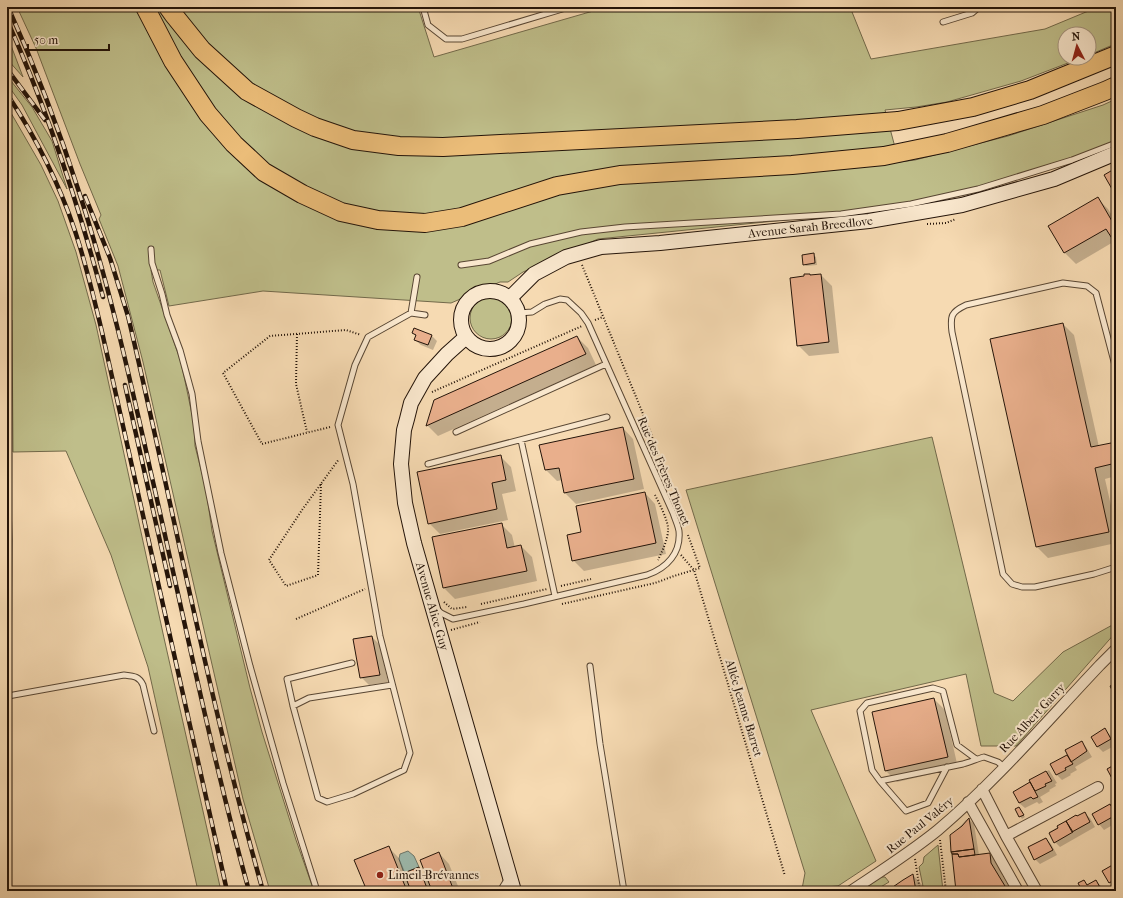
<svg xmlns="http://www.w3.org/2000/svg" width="1123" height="898" viewBox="0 0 1123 898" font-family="'IM FELL French Canon',serif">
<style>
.green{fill:#bfbe8a;stroke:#72694a}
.water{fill:#9dbaad;stroke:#6d786b}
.shadow{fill:#0003}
.building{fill:#e9af8c;stroke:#241409}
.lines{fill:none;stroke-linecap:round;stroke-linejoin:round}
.lane-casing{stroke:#584633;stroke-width:7}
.street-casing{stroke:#584633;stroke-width:12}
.secondary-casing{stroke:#241409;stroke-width:16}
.highway-casing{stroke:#241409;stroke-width:20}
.path{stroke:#241409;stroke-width:2;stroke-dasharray:1 2;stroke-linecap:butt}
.lane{stroke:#f9e7cd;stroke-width:5}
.street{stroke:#f9e7cd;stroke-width:10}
.secondary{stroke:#f9e7cd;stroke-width:14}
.highway{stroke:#ebbd79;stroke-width:18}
.rail-casing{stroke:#241409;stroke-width:4.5}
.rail{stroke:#f9e7cd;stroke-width:3;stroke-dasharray:9;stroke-linecap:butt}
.poi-dot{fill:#8f2418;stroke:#f9e7cd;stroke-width:1.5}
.labels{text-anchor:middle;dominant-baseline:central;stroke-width:4;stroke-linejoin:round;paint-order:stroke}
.street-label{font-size:12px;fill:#241409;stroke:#f9e7cd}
.poi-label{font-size:12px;fill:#241409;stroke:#f9e7cd;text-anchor:start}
</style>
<rect width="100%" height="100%" fill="#f6dab2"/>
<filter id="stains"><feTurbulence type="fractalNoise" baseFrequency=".005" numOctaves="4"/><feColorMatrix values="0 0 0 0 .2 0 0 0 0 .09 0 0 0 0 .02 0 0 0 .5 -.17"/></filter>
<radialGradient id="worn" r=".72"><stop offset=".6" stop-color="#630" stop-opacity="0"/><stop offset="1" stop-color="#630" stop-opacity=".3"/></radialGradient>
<path class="green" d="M17 7H418L434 57 607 7H850L871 59 1045 29 1098 7H1116V43L1115 44 1089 55V34H1065V58H1081L1021 81 947 102 916 107 885 110 899 162 915 160 1008 136 1103 105 1116 99V143L978 189 844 214 598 239 523 272 508 282H500L451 303 263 291 169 306 160 270H151L153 282 181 362 194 424 195 446 206 489 212 531 250 688 262 732 296 840 314 891H270L243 799 205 634 143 362 118 266 99 219 101 215 80 164 36 48Z
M7 35 23 77 7 59Z
M7 76 32 107 52 141 67 189 22 105 7 84Z
M7 106 41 165 58 201 76 252 96 325 164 638 221 891H198L148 667 111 555 66 451 13 452 12 320H7Z
M470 318a21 21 0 1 1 42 0a21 21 0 1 1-42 0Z
M932 437 994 693 1013 701 1063 652 1116 623V632L1016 746H981L966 674 811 710 876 861 838 886 802 889 805 873 686 490Z
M938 845 943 891H924L919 867 923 863 924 857Z
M881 877H885L889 882 874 891H861Z"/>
<path class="water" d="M408 851 414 856 419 867 404 873 399 859 400 854Z"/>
<path class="shadow" d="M1098 199 1108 209 1116 222V242L1115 241 1076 264 1065 253 1049 226Z
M813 255 816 257 817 265 806 266 804 264Z
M810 275 812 276 821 275 832 286 839 353 809 356 798 345 805 277Z
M1063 324 1074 335 1099 447 1116 443V476L1105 479 1116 528V543L1048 558 1037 547 991 340Z
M414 330 432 336 437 341 433 350 421 345 415 340 417 337 413 333Z
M577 337 588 348 596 365 438 436 427 425Z
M623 428 633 439 644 489 576 504 565 493 563 480 557 481 546 470 541 446Z
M500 456 511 467 516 491 502 494 508 520 440 534 429 523Z
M645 493 655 504 666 554 584 571 573 560 582 533Z
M501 524 512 535 515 548 521 546 532 557 537 581 455 599 444 588 434 538Z
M372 637 380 645 388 682 369 685 361 677Z
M934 699 945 710 958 768 897 782 886 771 873 713Z
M1105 730 1110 735 1116 745 1103 752 1098 747 1092 737Z
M1081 742 1086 747 1092 757 1075 767 1077 770 1070 774 1071 775 1062 780 1057 775 1051 764 1068 755Z
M1049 770 1057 783 1055 784 1056 786 1049 790 1050 791 1040 797 1043 802 1039 804 1037 802 1025 808 1019 803 1014 792 1031 782 1030 780Z
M1115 805 1116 806V823L1104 830 1099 824 1094 814Z
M1019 808 1025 817 1022 819 1016 810Z
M1084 813 1090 818 1095 827 1060 847 1055 842 1049 832 1076 817Z
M969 819 974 824 979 855 990 854 1001 865 1002 875 1011 891H957L958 831 957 830 966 820Z
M1046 839 1051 844 1057 855 1040 864 1035 859Z
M388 847 399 858 406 874 418 868 428 879 439 853 449 864 460 891H368Z
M1116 864V887L1115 888 1110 882Z
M913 875 923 886 924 891H889Z
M1084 881 1088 885 1096 881 1101 886 1104 891H1083Z"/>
<path class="building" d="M1116 168V196L1104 175Z
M1098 197 1116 228V238L1113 240 1106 229 1064 253 1048 226Z
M814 253 815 263 803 265 802 255Z
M804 274H810V275L821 274 829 342 797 346 790 278 804 276Z
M1063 323 1091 447 1116 442V463L1095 468 1109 532 1036 547 990 339Z
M414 328 432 335 428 345 414 340 416 335 412 333Z
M577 336 586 354 426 426 434 400Z
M623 427 634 479 564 493 559 468 545 470 539 445Z
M501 455 506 480 492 483 497 509 428 524 417 472Z
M645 492 656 543 572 561 567 535 581 532 576 506Z
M502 523 507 548 521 545 527 571 443 588 432 537Z
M372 636 380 675 360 678 353 639Z
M1116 683V698L1110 686Z
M934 698 948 757 885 771 872 712Z
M1105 728 1111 739 1097 747 1091 737Z
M1082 741 1087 751 1071 762 1065 750Z
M1067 755 1073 764 1065 768 1066 770 1056 775 1050 764Z
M1116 764V786L1107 769Z
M1046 771 1052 781 1045 784 1046 786 1035 791 1029 780Z
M1030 782 1038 797 1033 799 1031 797 1019 803 1013 792Z
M1115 803 1116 815 1098 825 1092 814 1110 804 1111 806Z
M1019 807 1024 815 1019 817 1015 809Z
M1085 812 1090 822 1072 832 1066 821 1076 815 1077 816Z
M969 818 974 849 951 852 950 835 962 826Z
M1066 821 1073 832 1054 843 1049 833 1058 828 1057 826Z
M1046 838 1053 850 1034 860 1028 847Z
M389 846 407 891H367L354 860Z
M974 849 975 855 959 857 958 854H952L951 852Z
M439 852 454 891H432L420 860Z
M990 853 991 863 1008 891H956L952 854H958L959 857Z
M1116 863V879L1109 883 1102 871Z
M419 867 428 891H411L404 873Z
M913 874 916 891H887L903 880Z
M1084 880 1087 885 1096 880 1102 891H1082L1078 883Z"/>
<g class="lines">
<g class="lane-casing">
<path id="lane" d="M423 7 428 25 446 39H462L569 7
M943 22 972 13 979 7
M151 249 152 263 162 294 167 315 180 350 192 394 198 441 221 553 250 666 283 783 317 891
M461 265 489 261 530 244 581 232 625 227 841 214 911 204 978 189 1072 160 1116 143
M411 313 425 315
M1116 369 1096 293 1087 286 1063 283 966 305C951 312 950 316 952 332L1003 574 1012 584 1022 587H1035L1094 574 1116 567
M456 432 606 364
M521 440 555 596
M7 464 9 539 7 891
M428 464 607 417
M437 609 441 613 453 619 524 604 647 575C667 568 681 553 679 531 678 525 675 519 673 513L588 323 581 313 567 300 560 299 545 304 532 312 519 313
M352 663 287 679 293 706 318 798 327 802 353 794 404 770 410 753 380 636 353 484 338 425 355 365 368 337 411 313 417 277
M590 666 600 744 624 891
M8 696 124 675C133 676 139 676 143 685L154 731
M293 706 309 698 392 685
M976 759 957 745 943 691 933 688 867 703 860 711 872 770 880 781 963 764C970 762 977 759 984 757L998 762 1004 767
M880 781 906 811 928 803 947 767
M500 891 508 878"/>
</g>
<g class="street-casing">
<path id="street" d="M982 789 1006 836 1037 891
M968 802 1018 891
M1006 836 1098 787
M851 891C881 871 911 852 938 830 997 780 1047 721 1100 665L1116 649"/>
</g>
<g class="secondary-casing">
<g id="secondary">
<circle cx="490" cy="320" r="29"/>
<path id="s1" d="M510 298 534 274 566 257 601 247 660 243 869 221 962 205 1054 179 1116 153"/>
<path id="s2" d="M466 337 447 354 425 378 411 403 407 419 404 430 401 464 405 503 414 543 514 891"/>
</g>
</g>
<g class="highway-casing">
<path id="highway" d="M145 7 173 61 208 114 234 144 264 172 302 194 341 212 378 220 425 223 462 217 557 186 620 175 792 165 884 156 947 143 1043 115 1105 91 1116 86
M168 7 173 14 202 50 247 91 296 118 315 127 353 140 399 146 443 147 797 129 898 121 973 107 1030 90 1116 55"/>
</g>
<path class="path" d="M927 224 946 223 956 219
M582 265 650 431 666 477
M595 320 603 317
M297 334 296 384 307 432
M432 392 582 326
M330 427 262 444 223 373 270 336 346 330 361 335
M321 484 318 575 286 586 269 560 302 510 339 459
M655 495C659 503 669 522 668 530 668 539 662 552 658 560
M681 555 694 570 785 876
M561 586 591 579
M444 602 452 609 467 607
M481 604 547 589
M562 604 655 583 674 576 700 568 688 535
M296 619 365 589
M451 630 480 622
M940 840 946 891
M915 859 920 891"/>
<use href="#lane" class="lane"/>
<use href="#street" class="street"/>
<use href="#secondary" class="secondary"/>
<use href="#highway" class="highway"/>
<g class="rail-casing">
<path id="rail" d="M8 7C35 67 59 129 79 192 109 284 130 379 151 473 183 613 211 753 249 891
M7 20C47 109 78 203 103 297
M7 69 45 120
M7 94C35 136 59 183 75 231 86 264 94 298 102 332L227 891
M85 196 110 258 128 316C173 507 209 701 263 891
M125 385 170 586"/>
</g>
<use href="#rail" class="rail"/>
</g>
<circle class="poi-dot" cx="380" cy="875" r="4"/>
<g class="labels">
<g class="street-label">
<text stroke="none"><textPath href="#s1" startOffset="317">Avenue Sarah Breedlove</textPath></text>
<text transform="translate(664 471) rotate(67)">Rue des Frères Thonet</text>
<text stroke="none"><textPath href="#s2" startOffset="295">Avenue Alice Guy</textPath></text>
<text transform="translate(744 708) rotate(73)">Allée Jeanne Barret</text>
<text transform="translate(1032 718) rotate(-47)">Rue Albert Garry</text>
<text transform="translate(920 825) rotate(-39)">Rue Paul Valéry</text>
</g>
<g class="poi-label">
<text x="388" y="875">Limeil-Brévannes</text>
</g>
</g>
<rect width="1123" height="898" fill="none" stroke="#f6dab2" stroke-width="24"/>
<rect x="8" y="8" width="1107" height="882" fill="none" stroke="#241409" stroke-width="2"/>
<rect x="12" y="12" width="1099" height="874" fill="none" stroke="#241409"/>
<g transform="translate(1077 46) rotate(354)"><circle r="19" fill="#f9e7cd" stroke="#a4937f"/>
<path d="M0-3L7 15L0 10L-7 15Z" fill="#8f2418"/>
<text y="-6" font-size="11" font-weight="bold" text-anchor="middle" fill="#241409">N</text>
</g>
<path d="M28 44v6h81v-6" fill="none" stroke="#241409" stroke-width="2"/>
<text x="34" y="44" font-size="12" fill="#241409" stroke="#f9e7cd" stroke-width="3" paint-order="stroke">50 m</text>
<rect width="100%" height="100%" filter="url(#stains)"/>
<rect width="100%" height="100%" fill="url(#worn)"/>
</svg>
